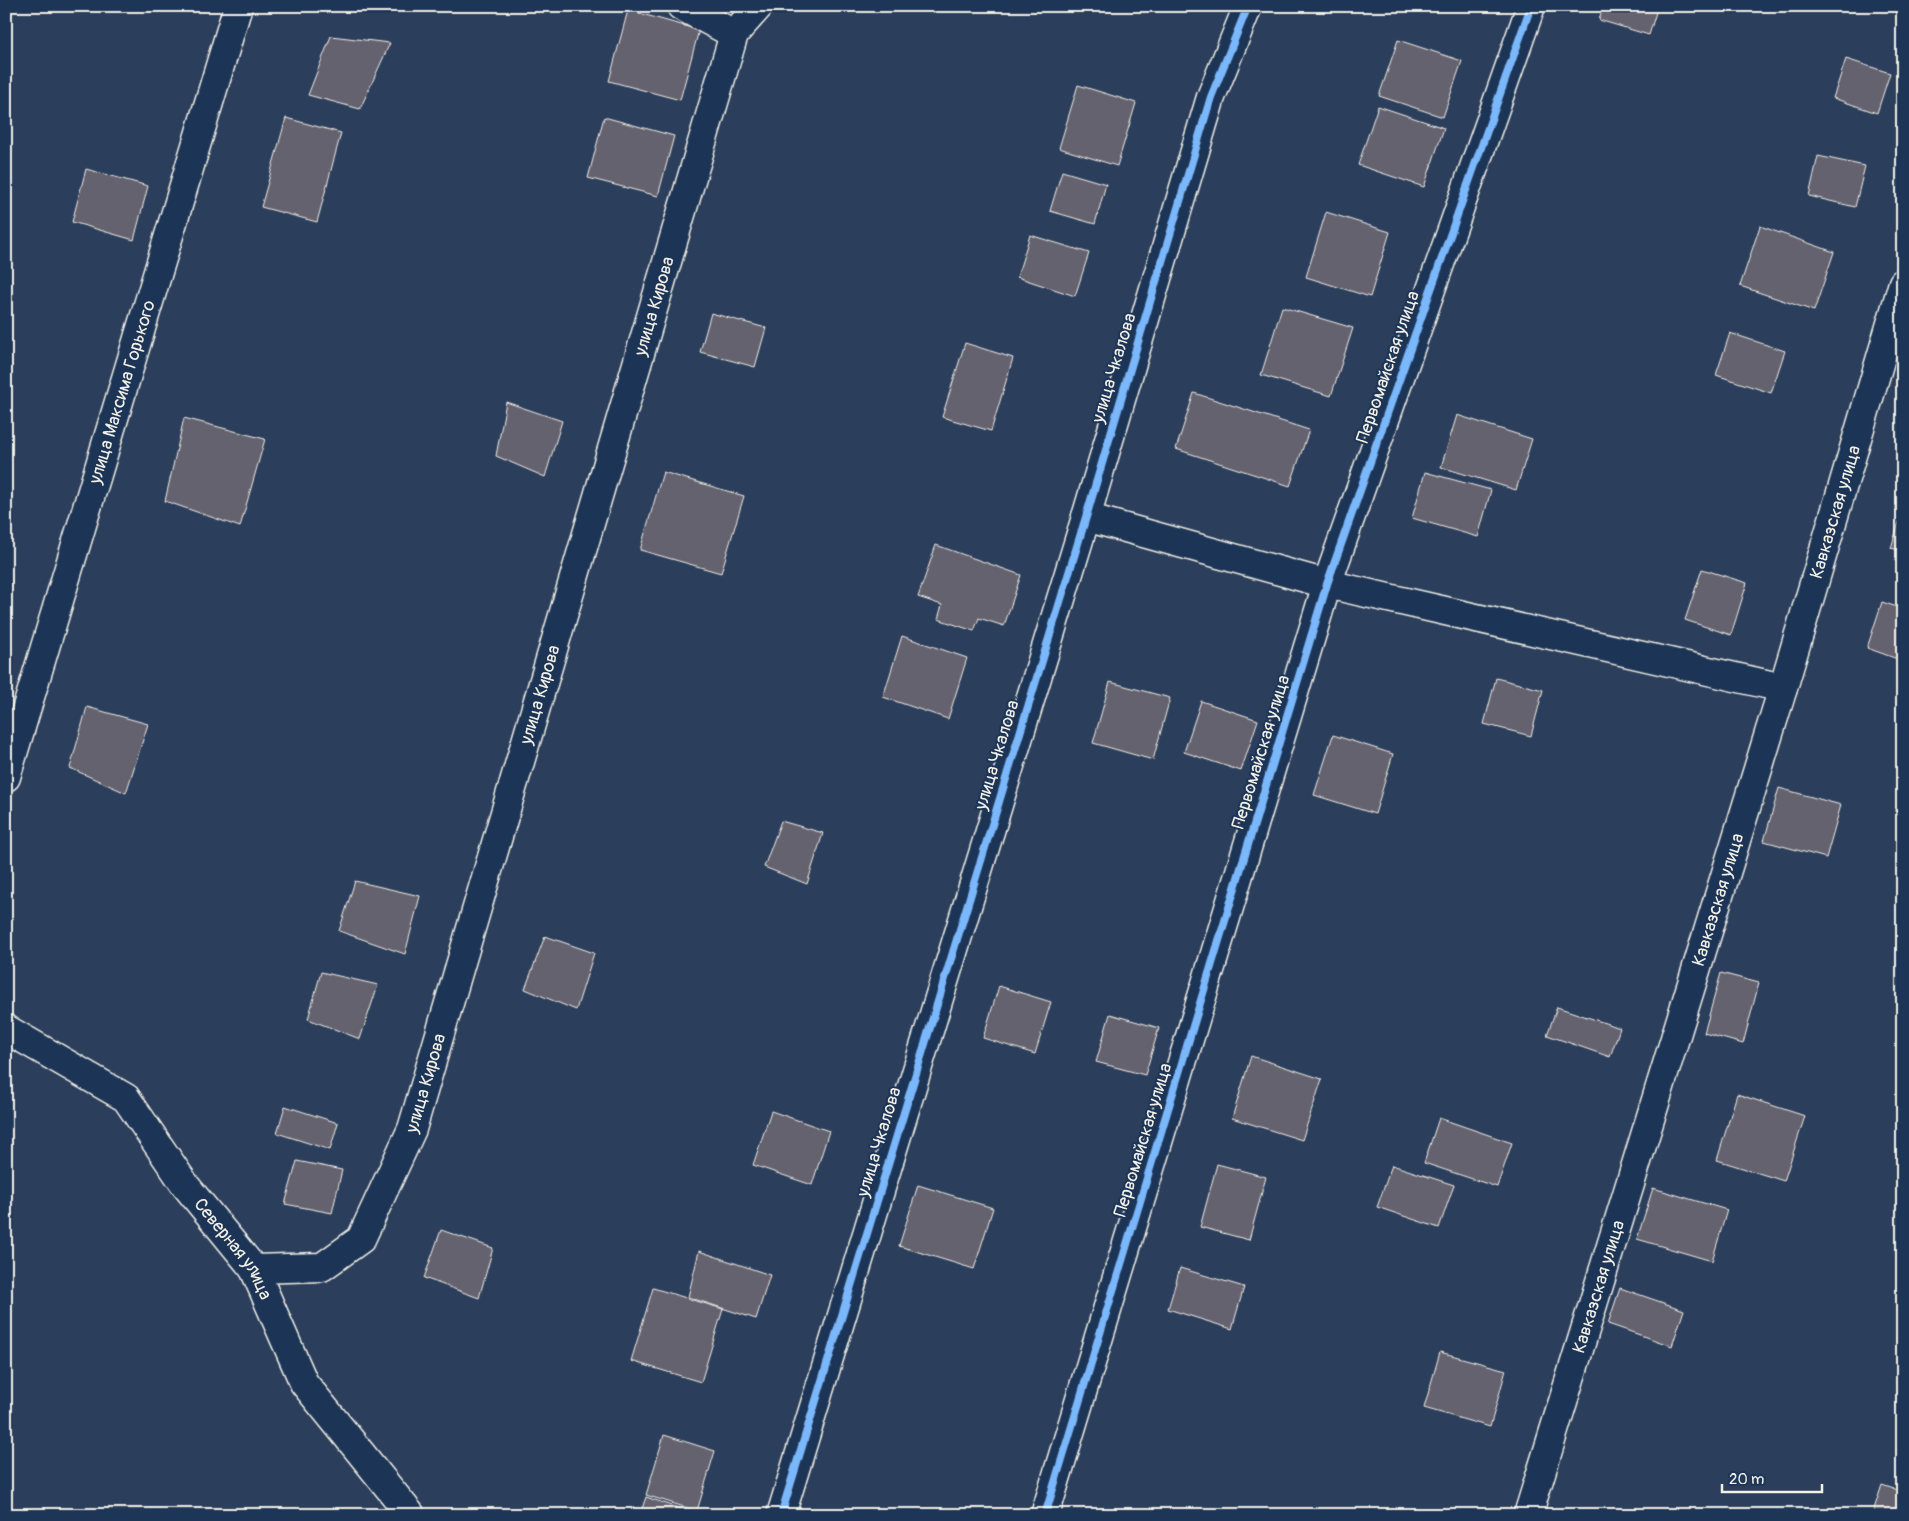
<svg xmlns="http://www.w3.org/2000/svg" width="1909" height="1521" viewBox="0 0 1909 1521" font-family="Pangolin,sans-serif">
<style>
.building{fill:#65626f;stroke:#f4f1e8}
.lines{fill:none;stroke-linecap:round;stroke-linejoin:round}
.street-casing{stroke:#f4f1e8;stroke-width:31}
.street{stroke:#1d3557;stroke-width:28}
.cycleway-casing{stroke:#1d3557;stroke-width:11}
.cycleway{stroke:#7ab7fb;stroke-width:8}
.labels{text-anchor:middle;dominant-baseline:central;stroke-width:4;stroke-linejoin:round;paint-order:stroke}
.street-label{font-size:18px;fill:#f4f1e8;stroke:#1d3557}
</style>
<rect width="100%" height="100%" fill="#2b3e5c"/>
<filter id="ink" filterUnits="userSpaceOnUse"><feTurbulence type="fractalNoise" baseFrequency=".02" numOctaves="2"/><feDisplacementMap in="SourceGraphic" scale="10" xChannelSelector="R" yChannelSelector="G"/><feConvolveMatrix kernelMatrix="1 2 1 2 8 2 1 2 1" color-interpolation-filters="sRGB"/></filter>
<g filter="url(#ink)">
<path class="building" d="M1603 6H1658L1649 35 1599 20Z
M628 10 699 30 680 100 609 81Z
M331 36 390 43 360 109 308 95Z
M1398 40 1462 61 1443 117 1379 96Z
M1846 59 1890 73 1877 113 1833 98Z
M1078 85 1136 103 1117 166 1059 148Z
M1378 106 1444 128 1424 187 1358 165Z
M604 117 674 136 658 196 588 178Z
M286 118 341 133 317 222 261 207Z
M1818 156 1865 166 1855 207 1809 196Z
M86 169 148 186 134 240 72 222Z
M1062 171 1106 184 1095 224 1050 211Z
M1326 212 1390 232 1370 297 1306 277Z
M1760 226 1834 252 1814 311 1740 286Z
M1030 235 1089 253 1075 296 1017 277Z
M1282 307 1353 328 1331 396 1261 375Z
M711 313 766 328 755 367 700 352Z
M1730 333 1785 351 1771 393 1716 375Z
M965 343 1013 358 991 431 942 417Z
M1194 393 1309 430 1290 486 1176 449Z
M506 402 562 421 545 477 496 456Z
M1457 415 1532 439 1516 490 1441 467Z
M184 418 265 439 240 527 165 501Z
M663 472 744 496 721 573 640 550Z
M1425 472 1491 490 1478 537 1412 518Z
M1903 509V551L1891 548Z
M936 545 1021 575 1004 626 979 618 974 631 938 619 942 605 918 597Z
M1702 569 1747 583 1731 635 1685 620Z
M1882 602 1903 609V661L1867 648Z
M902 636 967 658 948 719 883 697Z
M1496 678 1543 690 1531 736 1484 724Z
M1110 682 1170 698 1153 760 1093 743Z
M1201 701 1258 720 1241 771 1184 752Z
M87 707 148 724 126 793 70 768Z
M1333 735 1393 754 1375 814 1314 795Z
M1779 788 1841 805 1826 858 1764 841Z
M781 821 823 833 807 884 764 867Z
M355 881 420 896 405 954 339 931Z
M545 936 594 953 576 1010 525 989Z
M321 972 378 985 360 1039 308 1019Z
M1721 973 1759 983 1743 1044 1704 1033Z
M999 986 1051 1002 1035 1054 983 1038Z
M1557 1007 1620 1028 1610 1057 1547 1035Z
M1110 1014 1159 1028 1145 1075 1096 1062Z
M1251 1056 1322 1079 1302 1140 1232 1118Z
M1737 1094 1805 1116 1784 1181 1717 1160Z
M285 1106 338 1123 330 1150 277 1133Z
M771 1111 829 1131 812 1185 753 1165Z
M1439 1118 1512 1143 1497 1187 1424 1163Z
M297 1161 342 1170 332 1213 285 1204Z
M1217 1164 1266 1177 1249 1240 1200 1227Z
M1392 1165 1454 1185 1439 1228 1377 1207Z
M918 1185 993 1208 974 1269 899 1246Z
M1653 1188 1727 1210 1712 1261 1637 1239Z
M441 1230 493 1248 479 1298 424 1278Z
M699 1251 770 1275 756 1319 688 1297Z
M1180 1268 1244 1287 1232 1329 1168 1309Z
M653 1288 723 1309 701 1382 631 1361Z
M1620 1288 1684 1310 1672 1346 1608 1324Z
M1440 1352 1506 1370 1490 1427 1424 1408Z
M664 1435 715 1451 697 1511 646 1495Z
M1882 1485 1903 1492V1515H1872Z
M646 1497 699 1515H640Z"/>
<g class="lines">
<g class="street-casing">
<g id="street">
<path d="M681 6 734 34 759 6"/>
<path d="M1086 517 1327 584 1783 688"/>
<path id="s1" d="M6 777 238 6"/>
<path id="s2" d="M6 1029 126 1098 186 1186 254 1269 304 1383 411 1515"/>
<path id="s3" d="M254 1269 322 1267 361 1239 412 1129 734 34"/>
<path d="M781 1515 1086 517 1211 97 1248 6"/>
<path d="M1045 1515 1327 584 1531 6"/>
<path id="s4" d="M1528 1515 1783 688 1903 283"/>
</g>
</g>
<use href="#street" class="street"/>
<g class="cycleway-casing">
<path id="cycleway" d="M781 1515 1086 517 1211 97 1248 6
M1045 1515 1327 584 1531 6"/>
</g>
<use href="#cycleway" class="cycleway"/>
</g>
</g>
<g class="labels">
<g class="street-label">
<text stroke="none"><textPath href="#s3" startOffset="1095">улица Кирова</textPath></text>
<text transform="translate(1388 367) rotate(-71)">Первомайская улица</text>
<text transform="translate(1114 368) rotate(-73)">улица Чкалова</text>
<text stroke="none"><textPath href="#s1" startOffset="402">улица Максима Горького</textPath></text>
<text stroke="none"><textPath href="#s4" startOffset="1049">Кавказская улица</textPath></text>
<text stroke="none"><textPath href="#s3" startOffset="690">улица Кирова</textPath></text>
<text transform="translate(1261 752) rotate(-73)">Первомайская улица</text>
<text transform="translate(997 755) rotate(-73)">улица Чкалова</text>
<text stroke="none"><textPath href="#s4" startOffset="644">Кавказская улица</textPath></text>
<text stroke="none"><textPath href="#s3" startOffset="285">улица Кирова</textPath></text>
<text transform="translate(1143 1140) rotate(-73)">Первомайская улица</text>
<text transform="translate(879 1142) rotate(-73)">улица Чкалова</text>
<text stroke="none"><textPath href="#s2" startOffset="324">Северная улица</textPath></text>
<text stroke="none"><textPath href="#s4" startOffset="239">Кавказская улица</textPath></text>
</g>
</g>
<rect width="1909" height="1521" fill="none" stroke="#1d3557" stroke-width="25"/>
<rect x="12" y="12" width="1884" height="1496" fill="none" stroke="#f4f1e8" stroke-width="2" filter="url(#ink)"/>
<path d="M1722 1484v8h100v-8" fill="none" stroke="#f4f1e8" stroke-width="2.5"/>
<text x="1729" y="1484" font-size="15" fill="#f4f1e8" stroke="#1d3557" stroke-width="4" paint-order="stroke">20 m</text>
</svg>
